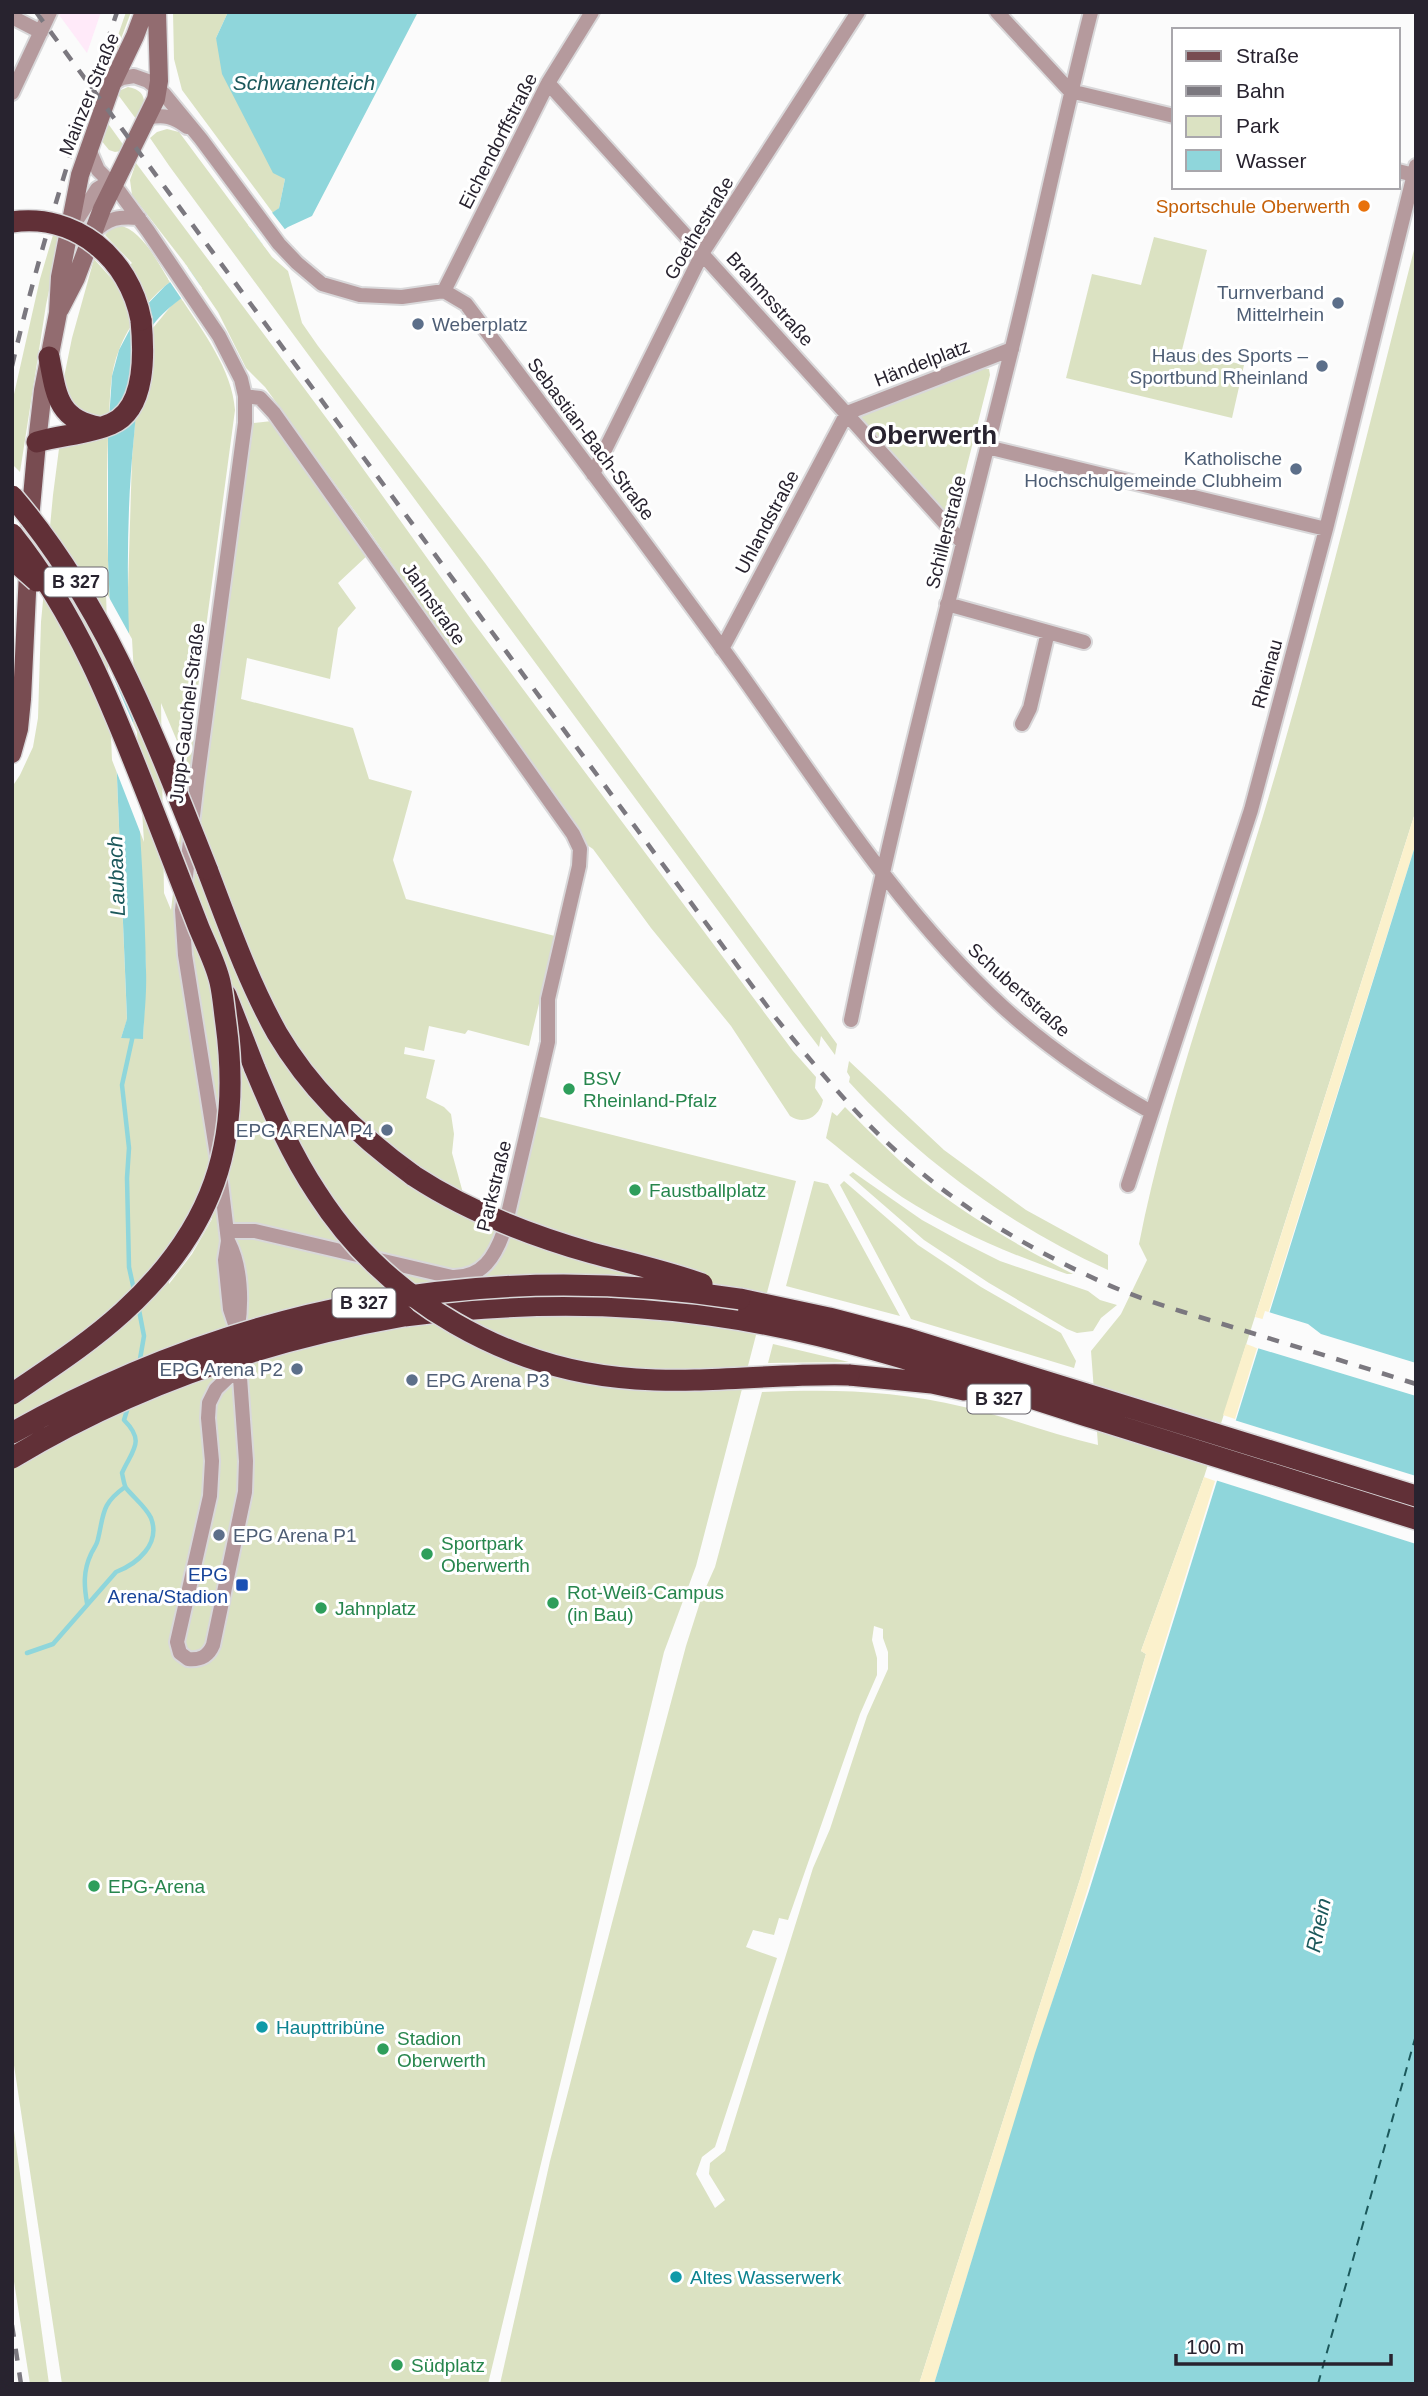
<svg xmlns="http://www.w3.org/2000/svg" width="1428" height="2396" viewBox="0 0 1428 2396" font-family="Helvetica,sans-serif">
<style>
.industrial{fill:#ffeaf9}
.green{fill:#dbe2c2;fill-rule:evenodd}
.sand{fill:#fbf1cc}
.water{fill:#8fd6db}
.pier{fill:#fbfbfb}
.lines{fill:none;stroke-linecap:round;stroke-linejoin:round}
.stream{stroke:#8fd6db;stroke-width:4.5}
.ferry{stroke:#1b585b;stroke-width:2;stroke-dasharray:9 7;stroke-linecap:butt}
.street-casing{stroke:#d9d8da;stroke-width:18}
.secondary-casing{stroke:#d9d8da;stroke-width:21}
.primary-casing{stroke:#d9d8da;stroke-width:21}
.highway-casing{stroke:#d9d8da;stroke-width:24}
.street{stroke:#b59a9d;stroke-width:14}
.secondary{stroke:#926c70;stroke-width:18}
.primary{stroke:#784c51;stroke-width:18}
.highway{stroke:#613037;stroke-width:21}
.rail{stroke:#7b787f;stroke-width:4.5;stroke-dasharray:12 12;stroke-linecap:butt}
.highway-bridge-casing{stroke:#d9d8da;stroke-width:24;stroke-linecap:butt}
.highway-bridge{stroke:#613037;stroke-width:21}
.food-dot{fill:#e8710a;stroke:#fff;stroke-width:2.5}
.service-dot{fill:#5c6f8a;stroke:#fff;stroke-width:2.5}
.leisure-dot{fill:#2e9e5b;stroke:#fff;stroke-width:2.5}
.transit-dot{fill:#1a4fb4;stroke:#fff;stroke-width:2.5}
.culture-dot{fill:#0f9aa8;stroke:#fff;stroke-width:2.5}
.labels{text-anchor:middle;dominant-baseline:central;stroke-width:6;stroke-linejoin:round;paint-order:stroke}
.shield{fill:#fff;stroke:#68656d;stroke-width:2}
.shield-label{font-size:18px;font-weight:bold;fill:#28232f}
.street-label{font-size:19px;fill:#28232f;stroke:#fff}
.food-label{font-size:19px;fill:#c56008;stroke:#fff;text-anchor:end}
.service-label{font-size:19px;fill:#4e5e75;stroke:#fff;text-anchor:end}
.leisure-label{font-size:19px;fill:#27864d;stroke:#fff;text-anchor:start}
.transit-label{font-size:19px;fill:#164399;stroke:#fff;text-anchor:end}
.culture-label{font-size:19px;fill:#0d838f;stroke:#fff;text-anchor:start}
.water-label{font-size:21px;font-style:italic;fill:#1b585b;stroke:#fff}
.district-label{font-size:26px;font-weight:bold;fill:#28232f;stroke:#fff}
</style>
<rect width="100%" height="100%" fill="#fbfbfb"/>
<path class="industrial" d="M57 12H101L87 53Z"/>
<path class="green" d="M126 12H131L106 79 104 76Z
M173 12H228L216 38 285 179 279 208 273 213 182 90 174 59Z
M128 87C150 91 145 107 139 123L116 92Z
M104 118 127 150 115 152 109 150 100 139Z
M167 129 179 132 272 257 288 271 302 323 318 346 485 563 837 1044 835 1055 821 1036 819 1047 803 1026 170 167 150 138 157 132Z
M136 163 336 431 473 622 793 1051 816 1077 815 1088 823 1100C820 1116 805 1126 790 1116L731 1026 651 928 593 849 584 843 367 528 265 387 246 368 218 312 184 262 132 195 130 180Z
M118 225C142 229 158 263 170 282 148 299 129 324 119 350 110 372 110 396 109 420 106 466 107 513 108 560L127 1020 121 1038H143L146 971 127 621 132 458 140 364 148 334 171 306 181 298C203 332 232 369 235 410L191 740 210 743 253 423 272 421 369 554 338 583 356 608 338 628 330 679 247 658 241 699 353 728 369 779 412 791 393 860 406 899 555 936 529 1046 468 1030 465 1034 429 1026 424 1051 405 1047 404 1054 435 1060 426 1098 444 1107 451 1114 454 1134 452 1153 463 1193 513 1216 537 1116 796 1181 696 1566 664 1652 488 2384H62L12 2052V787L20 775 33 747 38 718 41 622 53 495 64 410 62 387 72 338 94 259 112 279 132 263 105 235 110 229ZM161 703 188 767 171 910 164 893ZM208 1176 212 1219 192 1254 169 1284 166 1252 192 1213Z
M53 235 60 237 46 305 20 472 12 464V403L40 279Z
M1154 237 1207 250 1182 350 1244 365 1232 418 1066 378 1092 274 1141 285Z
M1416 242V810L1204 1477 1141 1651 1146 1654 1081 1876 919 2384H500L550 2161 613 1919 686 1646 702 1596 715 1567 762 1392C833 1389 894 1390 964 1407 1009 1417 1053 1435 1098 1445L1091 1351 1121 1314 1147 1260 1139 1244C1168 1098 1220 958 1263 816 1320 627 1367 434 1416 242ZM874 1626 883 1629V1638L888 1652V1669L867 1716 830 1829 813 1868 725 2151 710 2163 709 2174 725 2200 715 2208 696 2174 702 2157 715 2147 777 1958 746 1947 753 1930 774 1935 779 1918 788 1920 860 1714 877 1675V1658L872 1640Z
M978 368 989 369 990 375 955 513 950 516 862 423 861 418 866 411Z
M849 1061 944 1150 1026 1210 1108 1255V1270C1011 1226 921 1161 849 1082L850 1077 847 1072Z
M845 1107C870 1132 895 1158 923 1181 969 1217 1020 1247 1073 1274H1067C1010 1254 953 1230 902 1197 876 1179 851 1158 826 1138L832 1112 837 1116Z
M853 1172 922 1220 962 1242 1000 1261 1088 1291 1100 1300 1117 1305 1101 1318 1093 1331 1077 1333 1067 1329 989 1283 924 1240 849 1175Z
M814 1181 828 1184 900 1316 786 1286Z
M844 1181 918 1245 981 1287 1061 1333 1076 1361 1074 1368 911 1319 840 1185Z
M773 1344 849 1362 768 1363Z
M12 2116 45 2355 49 2384H30L12 2269Z"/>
<path class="sand" d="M1416 810V843L1266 1320 1255 1317Z
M1246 1344 1257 1348 1235 1419 1223 1415Z
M1204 1477 1215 1481C1122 1782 1026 2082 934 2384H919L1081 1876 1146 1654 1141 1651Z"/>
<path class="water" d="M228 12H418L312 216 288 227 263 244 250 228 279 208 285 179 273 173 222 74 216 38Z
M188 268 200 285C181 299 156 314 147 336 135 367 138 403 134 436 116 614 143 792 146 970 147 993 144 1016 143 1039L121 1038 127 1019 108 560V434L112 376 119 350 138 314 165 286Z
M1416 843V2384H934L1035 2053 1089 1891Z"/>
<path class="pier" d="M270 210 287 232 265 247 248 225Z
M186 265 202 288 183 301 168 279Z
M106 592 132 639 137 728 108 662Z
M108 665 137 732 144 842 112 760Z
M1265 1311 1308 1324 1321 1334 1416 1363V1396L1254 1347Z
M1231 1419 1416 1476V1544L1212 1479Z"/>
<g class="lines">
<path class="stream" d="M133 1035 122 1085 129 1148 127 1178 129 1267 134 1290
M138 1305 144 1336 139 1365
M87 1603C84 1586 83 1571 91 1554 93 1549 97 1545 98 1539 104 1514 101 1504 125 1487
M27 1653 53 1644 116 1572C137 1564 161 1544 151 1518 146 1507 134 1498 126 1488 124 1485 123 1477 122 1473 132 1450 146 1442 124 1420L128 1407"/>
<path class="ferry" d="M1318 2384 1416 2035"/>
<g class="street-casing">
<path id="street" d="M997 12 1070 91 1174 116
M12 17 41 32
M548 83 962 542
M112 84 122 78 134 76 148 81 164 94 201 139 279 244 297 263 322 284 360 295 402 297 444 291 466 304C552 418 638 533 722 648 811 770 891 904 1003 1007 1048 1048 1098 1082 1151 1112
M12 93 50 12
M148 118C164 114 174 117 187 127
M88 147 98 170 118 190 148 231 219 336 241 379 245 396V423L197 781 182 910 185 955 220 1174 228 1241 225 1260 230 1309 237 1330
M1398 171 1414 175
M73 226 97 189 102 186 113 185
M93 233C108 218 119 216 139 218
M444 291 548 83 592 12
M987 447 1326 529
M593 474 703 252 858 12
M947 604 1084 642
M722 649 847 413 1012 349
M1022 724 1030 708 1048 632
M851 1020C897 796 956 574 1011 352 1039 239 1062 125 1091 12
M1128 1185 1251 810 1326 529 1416 166
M227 1231H255L452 1277C483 1278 495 1256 504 1231L548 1042V999L579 866 580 849 573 834 274 413 260 398 245 396
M229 1243C241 1267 242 1301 238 1327
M238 1350 246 1461 245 1492 213 1645C208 1657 200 1660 188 1659L180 1653 177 1642 210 1496 212 1461 208 1418 209 1403 216 1389 239 1367"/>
</g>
<g class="secondary-casing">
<path id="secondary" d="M60 309 76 278 102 209 156 99 159 81 157 12
M37 442 43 390 58 313 60 277 80 175 112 84 135 36 144 12"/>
</g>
<g class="primary-casing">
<path id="primary" d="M12 754 19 729 22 699 31 508 37 442"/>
</g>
<g class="highway-casing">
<path id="highway" d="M49 357C56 393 57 420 99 427
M37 442C61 435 88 434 111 424 147 409 144 351 141 320
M207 869C228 924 248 981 277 1033 311 1091 360 1137 414 1176
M226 995 255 1069
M740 1299 829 1318 909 1339 1416 1496
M404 1316C506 1303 609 1301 710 1315 841 1333 967 1378 1093 1418 1200 1452 1308 1485 1416 1519
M849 1375 932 1383 964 1390"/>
</g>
<use href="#street" class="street"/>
<use href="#secondary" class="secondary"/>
<use href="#primary" class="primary"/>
<use href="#highway" class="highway"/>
<path class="rail" d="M36 12 775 1017C821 1073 866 1128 923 1174 978 1219 1040 1254 1104 1283 1144 1301 1187 1313 1229 1326 1291 1345 1353 1364 1416 1384
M12 366C40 246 78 129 117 12
M12 2325 21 2384"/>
<g class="highway-bridge-casing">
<path id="highway-bridge" d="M12 222C76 213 129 258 141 320
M12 496C107 607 154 736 207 869
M12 534C81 620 117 718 157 820 171 856 185 892 199 928 206 945 216 964 220 982 223 995 224 1010 226 1024 242 1144 213 1230 123 1312 89 1343 50 1368 12 1394
M12 559 37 581
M255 1069C273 1112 291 1154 317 1193 386 1301 509 1371 636 1379 707 1384 778 1373 849 1375
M414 1176C469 1212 529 1235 592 1253 629 1263 666 1271 702 1284
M12 1433C236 1306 485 1259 740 1299
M12 1458C133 1385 266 1340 404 1316"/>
</g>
<use href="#highway-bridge" class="highway-bridge"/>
</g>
<circle class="food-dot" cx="1364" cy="206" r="7"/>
<g class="service-dot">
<circle cx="1338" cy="303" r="7"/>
<circle cx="418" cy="324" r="7"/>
<circle cx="1322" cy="366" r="7"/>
<circle cx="1296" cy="469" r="7"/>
<circle cx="387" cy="1130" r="7"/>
<circle cx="297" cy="1369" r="7"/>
<circle cx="412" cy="1380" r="7"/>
<circle cx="219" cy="1535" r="7"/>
</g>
<g class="leisure-dot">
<circle cx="569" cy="1089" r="7"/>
<circle cx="635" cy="1190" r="7"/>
<circle cx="427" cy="1554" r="7"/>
<circle cx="553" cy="1603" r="7"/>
<circle cx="321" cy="1608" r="7"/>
<circle cx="94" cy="1886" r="7"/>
<circle cx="383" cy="2049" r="7"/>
<circle cx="397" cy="2365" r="7"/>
</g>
<rect class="transit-dot" x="235" y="1578" width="14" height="14" rx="3.5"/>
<g class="culture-dot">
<circle cx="262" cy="2027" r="7"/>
<circle cx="676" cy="2277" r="7"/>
</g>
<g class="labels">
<g class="shield">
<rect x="44.5" y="567.5" width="63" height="29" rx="5"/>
<rect x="332.5" y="1288.5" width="63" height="29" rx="5"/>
<rect x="967.5" y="1384.5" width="63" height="29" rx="5"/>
</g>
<g class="shield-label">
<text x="76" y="582">B 327</text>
<text x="364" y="1303">B 327</text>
<text x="999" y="1399">B 327</text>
</g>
<g class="street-label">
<text transform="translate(89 94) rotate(-68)">Mainzer Straße</text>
<text transform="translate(498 141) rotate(-63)">Eichendorffstraße</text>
<text transform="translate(699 228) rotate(-59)">Goethestraße</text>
<text transform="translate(770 299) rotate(48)">Brahmsstraße</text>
<text transform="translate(922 363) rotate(-21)">Händelplatz</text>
<text transform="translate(591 439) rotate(53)">Sebastian-Bach-Straße</text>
<text transform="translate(767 522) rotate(-62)">Uhlandstraße</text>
<text transform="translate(946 532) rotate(-76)">Schillerstraße</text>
<text transform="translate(434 604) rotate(55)">Jahnstraße</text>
<text transform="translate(1267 674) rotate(-75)">Rheinau</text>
<text transform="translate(187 713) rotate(-83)">Jupp-Gauchel-Straße</text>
<text transform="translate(1019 990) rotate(42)">Schubertstraße</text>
<text transform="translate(494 1186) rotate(-76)">Parkstraße</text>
</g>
<g class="food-label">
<text x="1350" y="206">Sportschule Oberwerth</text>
</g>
<g class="service-label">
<text x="1324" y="292">Turnverband<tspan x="1324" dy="22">Mittelrhein</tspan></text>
<text x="432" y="324" text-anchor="start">Weberplatz</text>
<text x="1308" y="355">Haus des Sports –<tspan x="1308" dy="22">Sportbund Rheinland</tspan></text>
<text x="1282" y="458">Katholische<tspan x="1282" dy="22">Hochschulgemeinde Clubheim</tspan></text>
<text x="373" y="1130">EPG ARENA P4</text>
<text x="283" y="1369">EPG Arena P2</text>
<text x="426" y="1380" text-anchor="start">EPG Arena P3</text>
<text x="233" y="1535" text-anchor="start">EPG Arena P1</text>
</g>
<g class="leisure-label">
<text x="583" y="1078">BSV<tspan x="583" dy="22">Rheinland-Pfalz</tspan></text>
<text x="649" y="1190">Faustballplatz</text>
<text x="441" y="1543">Sportpark<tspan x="441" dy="22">Oberwerth</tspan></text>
<text x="567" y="1592">Rot-Weiß-Campus<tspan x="567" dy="22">(in Bau)</tspan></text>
<text x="335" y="1608">Jahnplatz</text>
<text x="108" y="1886">EPG-Arena</text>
<text x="397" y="2038">Stadion<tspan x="397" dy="22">Oberwerth</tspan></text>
<text x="411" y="2365">Südplatz</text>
</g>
<g class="transit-label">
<text x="228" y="1574">EPG<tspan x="228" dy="22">Arena/Stadion</tspan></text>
</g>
<g class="culture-label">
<text x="276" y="2027">Haupttribüne</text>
<text x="690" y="2277">Altes Wasserwerk</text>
</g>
<g class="water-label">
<text x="304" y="82">Schwanenteich</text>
<text transform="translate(116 876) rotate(-92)">Laubach</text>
<text transform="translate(1318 1925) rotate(-78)">Rhein</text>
</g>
<g class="district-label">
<text x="932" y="435">Oberwerth</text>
</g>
</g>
<rect width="1428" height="2396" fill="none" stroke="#28232f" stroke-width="28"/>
<rect x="1172" y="28" width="228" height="161" fill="#ffffff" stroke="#a9a7ac" stroke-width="2"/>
<rect x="1186" y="51" width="35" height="10" fill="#784c51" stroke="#a9a7ac" stroke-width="2"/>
<text x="1236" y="63" font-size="21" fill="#28232f">Straße</text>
<rect x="1186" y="86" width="35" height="10" fill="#7b787f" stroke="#a9a7ac" stroke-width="2"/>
<text x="1236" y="98" font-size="21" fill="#28232f">Bahn</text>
<rect x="1186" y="116" width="35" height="21" fill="#dbe2c2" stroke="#a9a7ac" stroke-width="2"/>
<text x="1236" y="133" font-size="21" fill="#28232f">Park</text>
<rect x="1186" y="150" width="35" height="21" fill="#8fd6db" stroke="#a9a7ac" stroke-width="2"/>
<text x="1236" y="168" font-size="21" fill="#28232f">Wasser</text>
<path d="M1176 2354v10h215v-10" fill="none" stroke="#28232f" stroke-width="3.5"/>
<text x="1186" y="2354" font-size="21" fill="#28232f" stroke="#ffffff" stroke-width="5" paint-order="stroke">100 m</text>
</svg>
